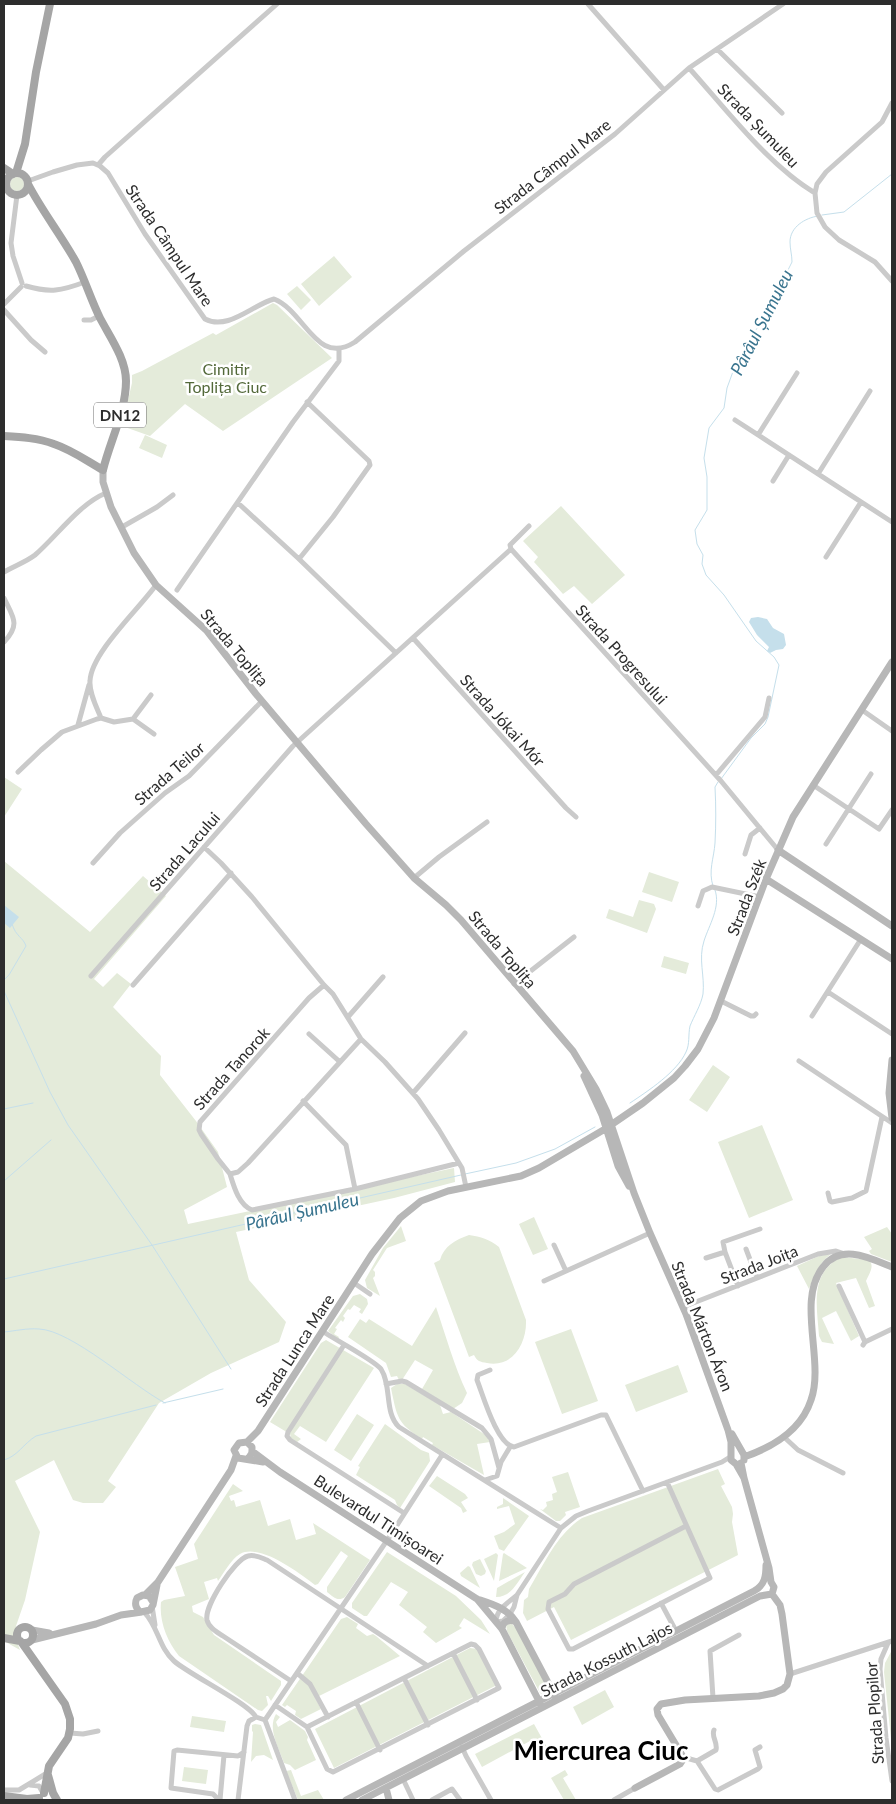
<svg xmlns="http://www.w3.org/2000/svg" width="896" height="1804" viewBox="0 0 896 1804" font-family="Lato,sans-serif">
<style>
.green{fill:#e4ebda}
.water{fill:#c5dfeb}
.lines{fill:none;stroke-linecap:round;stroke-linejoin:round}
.stream{stroke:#c5dfeb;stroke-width:1}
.street{stroke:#cacaca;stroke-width:5}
.secondary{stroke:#b7b7b7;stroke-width:7}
.primary{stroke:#a5a5a5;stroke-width:8}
.labels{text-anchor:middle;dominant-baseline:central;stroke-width:5;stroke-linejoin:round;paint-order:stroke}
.shield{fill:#fff;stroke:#6c6c6c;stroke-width:1}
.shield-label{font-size:15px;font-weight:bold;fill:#2d2d2d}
.street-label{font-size:16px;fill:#2d2d2d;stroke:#fff}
.park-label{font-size:16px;fill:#53693a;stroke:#fff}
.water-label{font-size:18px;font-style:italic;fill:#3a758f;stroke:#fff}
.town-label{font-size:26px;font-weight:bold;fill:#000;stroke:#fff}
</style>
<rect width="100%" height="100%" fill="#fff"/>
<path class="green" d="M10 184a7 7 0 1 1 14 0a7 7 0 1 1-14 0Z
M334 256 352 277 319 306 301 284Z
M297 286 311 300 301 310 287 294Z
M273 303 277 305 332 358 223 431 185 404 150 436 122 426 132 383V375L142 371 213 333 216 335Z
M145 435 167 445 162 458 139 448Z
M561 506 625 575 592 604 574 586 563 594 534 562 538 557 523 541Z
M4 777 22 789 4 817Z
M4 861 90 932 143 876 166 896 94 979 103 987 117 973 131 984 113 1007 161 1056 160 1075 196 1121 218 1152 227 1187 184 1210 188 1224 454 1168 455 1182 394 1198 236 1232 249 1280 286 1322 279 1342 211 1373 159 1403 108 1481 116 1487 103 1503H83L73 1500 54 1460 15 1481 40 1532 25 1600 16 1626 15 1636 20 1650 4 1641Z
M649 872 679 882 672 902 642 892Z
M639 900 654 904 656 909 647 933 606 918 609 909 633 917Z
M664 956 689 963 686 974 661 967Z
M713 1065 730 1077 707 1112 689 1100Z
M762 1125 793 1200 749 1218 718 1142Z
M534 1217 548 1249 533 1255 519 1224Z
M401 1226 406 1241 387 1248 373 1270 375 1272V1276L373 1278 380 1296 367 1288 365 1280 383 1248Z
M887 1227 892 1234V1262L871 1254 869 1251 872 1249 864 1237Z
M469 1235C481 1237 489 1239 499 1247L526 1320C527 1343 513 1368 487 1363 480 1362 477 1361 474 1355L469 1357 434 1263 440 1260C444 1246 455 1240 469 1235Z
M831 1254C819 1263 814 1275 809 1289L797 1266 819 1256Z
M842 1257 869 1260C875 1266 869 1274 866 1281L875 1306 869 1308 856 1278 836 1283 859 1336 851 1341 836 1311 822 1318 834 1344 822 1342 819 1336C817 1306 809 1272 842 1257Z
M360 1294 367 1299 368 1304 362 1314 359 1312 361 1309 354 1305 350 1310 348 1309 343 1316 345 1318 343 1322 341 1320 335 1328 337 1329 334 1334 339 1337 338 1339 328 1331 353 1296Z
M436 1307C446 1336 454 1366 467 1393L462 1403 453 1409 422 1389 433 1370 415 1360 402 1380H399L397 1376 391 1377 386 1363 348 1337 360 1319 366 1323 369 1319 412 1346Z
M571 1329 598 1401 562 1414 535 1342Z
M326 1340 374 1368 326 1442 300 1426 294 1434 301 1439 297 1442 291 1438 290 1434 270 1422 321 1343Z
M678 1365 688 1392 636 1412 625 1385Z
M397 1384H405L440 1405 443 1414 451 1412 487 1436 490 1442 477 1444 484 1475 432 1445 433 1443 423 1437 422 1439C397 1423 397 1417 391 1388Z
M357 1414 374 1425 351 1461 334 1450Z
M385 1424 421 1450 429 1453 430 1461 400 1508 397 1505 395 1500 356 1475 360 1467 358 1466Z
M718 1469 725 1484 721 1486 732 1507 733 1514 732 1522 738 1555 571 1640 554 1607 527 1621 523 1613 524 1600 528 1597 529 1589C544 1564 557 1534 582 1518Z
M568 1472 580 1507 565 1512 566 1515 560 1521H556L540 1509 543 1510 547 1506 546 1502 553 1500 552 1494 557 1492 552 1477Z
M437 1476 465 1494 468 1498 461 1502 467 1511 463 1513 461 1508 429 1486Z
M233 1484 243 1491 229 1496 231 1501 234 1500 236 1507 260 1500 268 1526 290 1519 296 1540 316 1534 313 1523 370 1560 345 1597C338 1602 333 1597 327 1592V1587L348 1556 341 1551 318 1584 315 1585C299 1573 260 1543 240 1554 231 1559 224 1573 218 1581L217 1578 204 1582 209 1599 192 1606 193 1612 203 1617 214 1635 281 1681V1685L271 1701 268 1696H266L268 1705 262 1711 258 1710 179 1656C167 1641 159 1621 161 1602L164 1600 185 1596 175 1567 198 1559 194 1544Z
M503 1498 529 1516 504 1551 499 1549 494 1536 504 1532 515 1524 509 1506 497 1509V1507L503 1504Z
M387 1552 456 1596 481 1620 490 1634 464 1618 459 1626 462 1628 436 1643 423 1632 427 1627 399 1605 408 1592 391 1582 367 1616H364L352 1608V1603Z
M496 1553 498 1555 494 1581 484 1559Z
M504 1553 527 1568 499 1581 503 1554Z
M480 1559 486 1571 485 1574 481 1576 476 1574 472 1565 473 1562Z
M468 1566 470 1567 480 1588 461 1576 460 1573Z
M525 1572C517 1583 511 1597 496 1597L497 1588Z
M347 1617 358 1624 356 1628 367 1636 373 1634 376 1636 400 1656 315 1698 321 1709 301 1719 295 1715 296 1711 287 1705 285 1707 282 1705 341 1619Z
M511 1623 516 1628 548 1689 547 1692 542 1694 540 1693 507 1631 506 1625Z
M470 1648 477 1649 497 1685 334 1768 315 1729Z
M892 1650V1748L884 1672 885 1663Z
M605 1690 614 1707 582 1725 573 1707Z
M276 1714 280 1717 276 1722 278 1727 290 1720 305 1731 308 1737 307 1740 316 1760 295 1770 290 1765 284 1763C279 1748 267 1729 276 1714Z
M192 1716 226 1721 224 1732 190 1727Z
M255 1724 261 1725 273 1760 264 1755 256 1756 251 1762 253 1732 252 1731V1725Z
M534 1724 549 1751 553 1749 556 1754 542 1762 530 1741 482 1767 475 1754Z
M184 1767 208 1770 206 1784 182 1781Z
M291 1770 301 1796 318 1790 324 1800H298L286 1771Z
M565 1770 568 1775 563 1778 576 1800H564L551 1778Z"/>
<path class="water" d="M758 617 767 619 773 628 784 634 786 645 783 649 776 650 770 653 767 651 769 647 757 635 749 622 751 618Z
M4 905 19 917 10 928 4 923Z"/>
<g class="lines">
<path class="stream" d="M822 215 844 212 892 174
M721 779 751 738 765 724 768 717 779 665 774 657 756 641 724 595 706 575 702 564 703 555 697 544 695 530 707 510V477L704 458 709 428 724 408 727 388 735 366 755 331 762 322 792 262C792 255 790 249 790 242 790 227 805 218 818 216
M713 886C708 871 714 858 715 843 716 824 716 806 715 787L718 782
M4 980 9 975 26 946C23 937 16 937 12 924
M4 991 50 1092 68 1125 152 1245 231 1369
M630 1103C648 1091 677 1072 686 1052 690 1044 688 1035 690 1026 694 1016 701 1005 703 994 705 976 698 959 704 941 709 925 721 907 715 890
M4 1109 33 1103
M465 1174 516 1163 555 1149 595 1127
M4 1181 51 1140
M4 1279 461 1175
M4 1332C15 1331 27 1328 39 1329 71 1330 133 1386 165 1403
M163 1403 223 1389
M4 1460C18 1456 23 1444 36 1436L156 1405"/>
<path class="street" d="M588 4 664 90
M717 49 782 113
M689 68C726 109 768 165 815 193
M892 103 882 122 826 172 817 184 815 193 817 213 825 227 839 240 875 262 892 281
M98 165 105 157 277 4
M28 181 53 172 77 165 93 163 100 166 108 173 145 234 205 319C228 331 252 305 274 299 305 311 316 367 355 342L464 251 615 134 689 68 783 4
M17 195 11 243 13 256 22 283
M26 286C50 293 61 291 85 282
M4 304 21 287
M4 310 31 340 45 352
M84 320H91L99 316
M735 420 892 522
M758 435 797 373
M818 474 870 391
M773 481 789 455
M238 503 299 559 396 653
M122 527 157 507 173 495
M511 549 721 781 778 850
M826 557 861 502
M299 559 333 517 370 465 369 461 307 402
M4 572C14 566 26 562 35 555 57 536 79 504 106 493
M177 590 293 422 339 361V349
M4 598C13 617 21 624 4 642
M413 638 566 808 576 817
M862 710 892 731
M101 718C97 708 89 693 90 681 91 653 139 609 156 585
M133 719 151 695
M78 725 89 685
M18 772 41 750 62 732 97 719 101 718 114 722 133 719 154 734
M716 775 765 717 769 698
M813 785 879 829 892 810
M826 844 871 774
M204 847 221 863 252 897 324 985 333 994 361 1039 385 1062 418 1099 439 1130 462 1168 466 1187
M745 854 751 835 760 828
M93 863 120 833 165 793 189 776 262 701
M414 878 439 857 487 822
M698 906 703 891 712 887 760 897
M91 976 293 746 511 549 510 545 529 526
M514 984 574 937
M133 985 231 873
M324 985 309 998 200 1122 199 1130 201 1134 218 1159 230 1174 238 1172 248 1163 361 1039
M828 992 892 1034
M721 1001 751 1016H754L756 1014
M812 1016 861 939
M348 1017 383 977
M309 1034 340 1062
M799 1061 892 1123
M413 1093 465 1033
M303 1101 346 1145 355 1189
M230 1174C234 1187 239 1205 252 1210L355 1189 459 1163
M828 1193 830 1201 832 1202 852 1198 866 1191 882 1117
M554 1245 566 1271
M746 1249 757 1278
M725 1252 738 1286
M706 1258 725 1252 723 1242 760 1229
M544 1281 650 1233
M354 1283 370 1294
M839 1286 865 1342
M683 1307 818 1254 836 1251 845 1254
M322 1331C334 1339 374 1360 381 1369 392 1386 384 1413 399 1427L561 1528
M344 1345 288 1432 287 1436 290 1440 404 1513
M863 1345 865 1342 892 1329
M490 1370 478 1375 477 1380C483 1395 497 1445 514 1447L601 1415H606L643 1491
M386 1384 402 1381 406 1382 482 1428 491 1439 499 1468
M784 1437 798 1450 843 1473
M485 1480 497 1476 501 1462 510 1447
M667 1482 710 1578 573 1649H569L548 1609 549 1602 565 1594 574 1584 686 1526
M517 1595C508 1603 496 1609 496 1622L503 1621 510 1614 514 1607 517 1595 561 1528 576 1516 588 1511 722 1462 730 1457
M661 1603 676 1631
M152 1606 155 1625
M144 1612C158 1626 159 1648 174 1661 190 1675 248 1703 256 1717L265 1720
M888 1643 881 1659 880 1669 886 1738 892 1781
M453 1653 477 1700
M297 1673 310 1684 328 1717
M790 1674 892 1641
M404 1678 428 1725
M291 1681 223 1636C217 1632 209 1628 207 1620 204 1606 235 1559 248 1556 255 1554 262 1558 267 1560L428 1666
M713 1698 710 1651 739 1635
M356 1702 380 1750
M275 1705 307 1727 327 1769 333 1772 499 1688 479 1649 475 1645 471 1644 307 1727
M265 1720 392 1533 442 1455
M265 1720 295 1800
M70 1733 83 1734 98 1731
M462 1747 466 1756 491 1800
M683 1757 697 1761 715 1789 718 1790 758 1769 760 1767 755 1750 760 1747
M697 1761 716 1750C718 1742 711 1737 714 1730
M403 1779 413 1800
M30 1785 39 1786 43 1793
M4 1790H19L47 1773
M219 1800 213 1794 171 1788 174 1751 177 1750 238 1756 244 1752
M220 1800 224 1755
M238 1800 247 1726 249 1721 256 1717
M432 1800 452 1789 460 1800
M614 1800 635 1788"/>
<path class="secondary" d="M103 470V482L111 507 134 553 156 585 207 631 256 694 366 824 414 878 446 905 461 920 573 1051 596 1089 607 1112 634 1193 650 1233 686 1314 728 1430 731 1442V1460L736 1464 744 1478
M778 850 892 926
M766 879 892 959
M892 1060 889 1093 892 1118
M584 1076 602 1115 618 1166 629 1186
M732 1434 744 1455V1460
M247 1442 258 1431 372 1254 400 1218 421 1201 448 1191 521 1176 539 1168 605 1129 643 1103 674 1078 685 1066 698 1049 714 1018 766 879 793 817 892 662
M252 1451 280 1472 477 1599C492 1604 507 1608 516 1622L555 1696
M744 1457C773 1447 801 1431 811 1400 825 1361 796 1301 823 1267 841 1243 870 1258 892 1267
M248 1459 252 1453V1447L247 1442 239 1443 234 1450 238 1458 263 1462
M145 1595 158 1582 231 1470 236 1456
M477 1599 502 1629 541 1705
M153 1602 149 1596 143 1595 137 1598C134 1604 136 1609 141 1612L150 1610 153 1605 157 1585
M502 1629C502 1621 510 1619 516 1622
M32 1630 49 1633
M32 1640 96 1624 121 1615 142 1612
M386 1788 389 1800
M635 1788 680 1764 682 1761V1755L658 1715 657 1709 661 1704 685 1700 759 1696 774 1693 783 1689 787 1685 790 1674 782 1614 780 1605 772 1594
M346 1800 754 1591C765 1585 766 1576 766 1565
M362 1800 760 1596 772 1594 774 1587 771 1582 769 1568 744 1478 741 1463"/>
<path class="primary" d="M4 168 13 174
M6 184a11 11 0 1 1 22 0a11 11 0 1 1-22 0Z
M16 173 25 144 36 72 50 4
M4 436C21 437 38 438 54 444 72 450 87 461 103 470 110 441 126 411 126 381 126 359 110 337 100 318 91 300 85 280 76 262 61 235 42 211 28 184
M17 1635a8 8 0 1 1 16 0a8 8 0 1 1-16 0Z
M4 1638 20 1641
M22 1643 65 1704 70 1719V1729L68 1738 49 1766 44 1793
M48 1775 53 1793 57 1800
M4 1796 27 1799 39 1798"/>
</g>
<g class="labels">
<rect class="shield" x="94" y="402.5" width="52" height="25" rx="4"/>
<g class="shield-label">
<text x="120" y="415">DN12</text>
</g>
<g class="street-label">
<text transform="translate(759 125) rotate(46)">Strada Șumuleu</text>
<text transform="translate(552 166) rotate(-38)">Strada Câmpul Mare</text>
<text transform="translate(170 245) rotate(56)">Strada Câmpul Mare</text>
<text transform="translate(235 647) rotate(50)">Strada Toplița</text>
<text transform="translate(622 654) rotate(48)">Strada Progresului</text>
<text transform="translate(503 720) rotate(48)">Strada Jókai Mór</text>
<text transform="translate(169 773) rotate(-41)">Strada Teilor</text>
<text transform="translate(184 851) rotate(-49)">Strada Lacului</text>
<text transform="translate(746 897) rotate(-69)">Strada Szék</text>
<text transform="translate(503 949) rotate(50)">Strada Toplița</text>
<text transform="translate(231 1068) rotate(-48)">Strada Tanorok</text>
<text transform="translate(759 1264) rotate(-21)">Strada Joița</text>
<text transform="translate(703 1326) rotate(68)">Strada Márton Áron</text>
<text transform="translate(294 1350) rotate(-57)">Strada Lunca Mare</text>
<text transform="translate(379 1519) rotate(33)">Bulevardul Timișoarei</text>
<text transform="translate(606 1659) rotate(-27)">Strada Kossuth Lajos</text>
<text transform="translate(874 1713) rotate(-94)">Strada Plopilor</text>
</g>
<g class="park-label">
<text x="226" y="368">Cimitir<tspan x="226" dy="18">Toplița Ciuc</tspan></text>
</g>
<g class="water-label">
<text transform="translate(761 322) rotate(-63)">Pârâul Șumuleu</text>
<text transform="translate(302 1211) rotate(-13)">Pârâul Șumuleu</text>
</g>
<g class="town-label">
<text x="601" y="1750">Miercurea Ciuc</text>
</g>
</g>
<rect width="896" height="1804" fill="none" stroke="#2d2d2d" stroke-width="10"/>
</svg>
